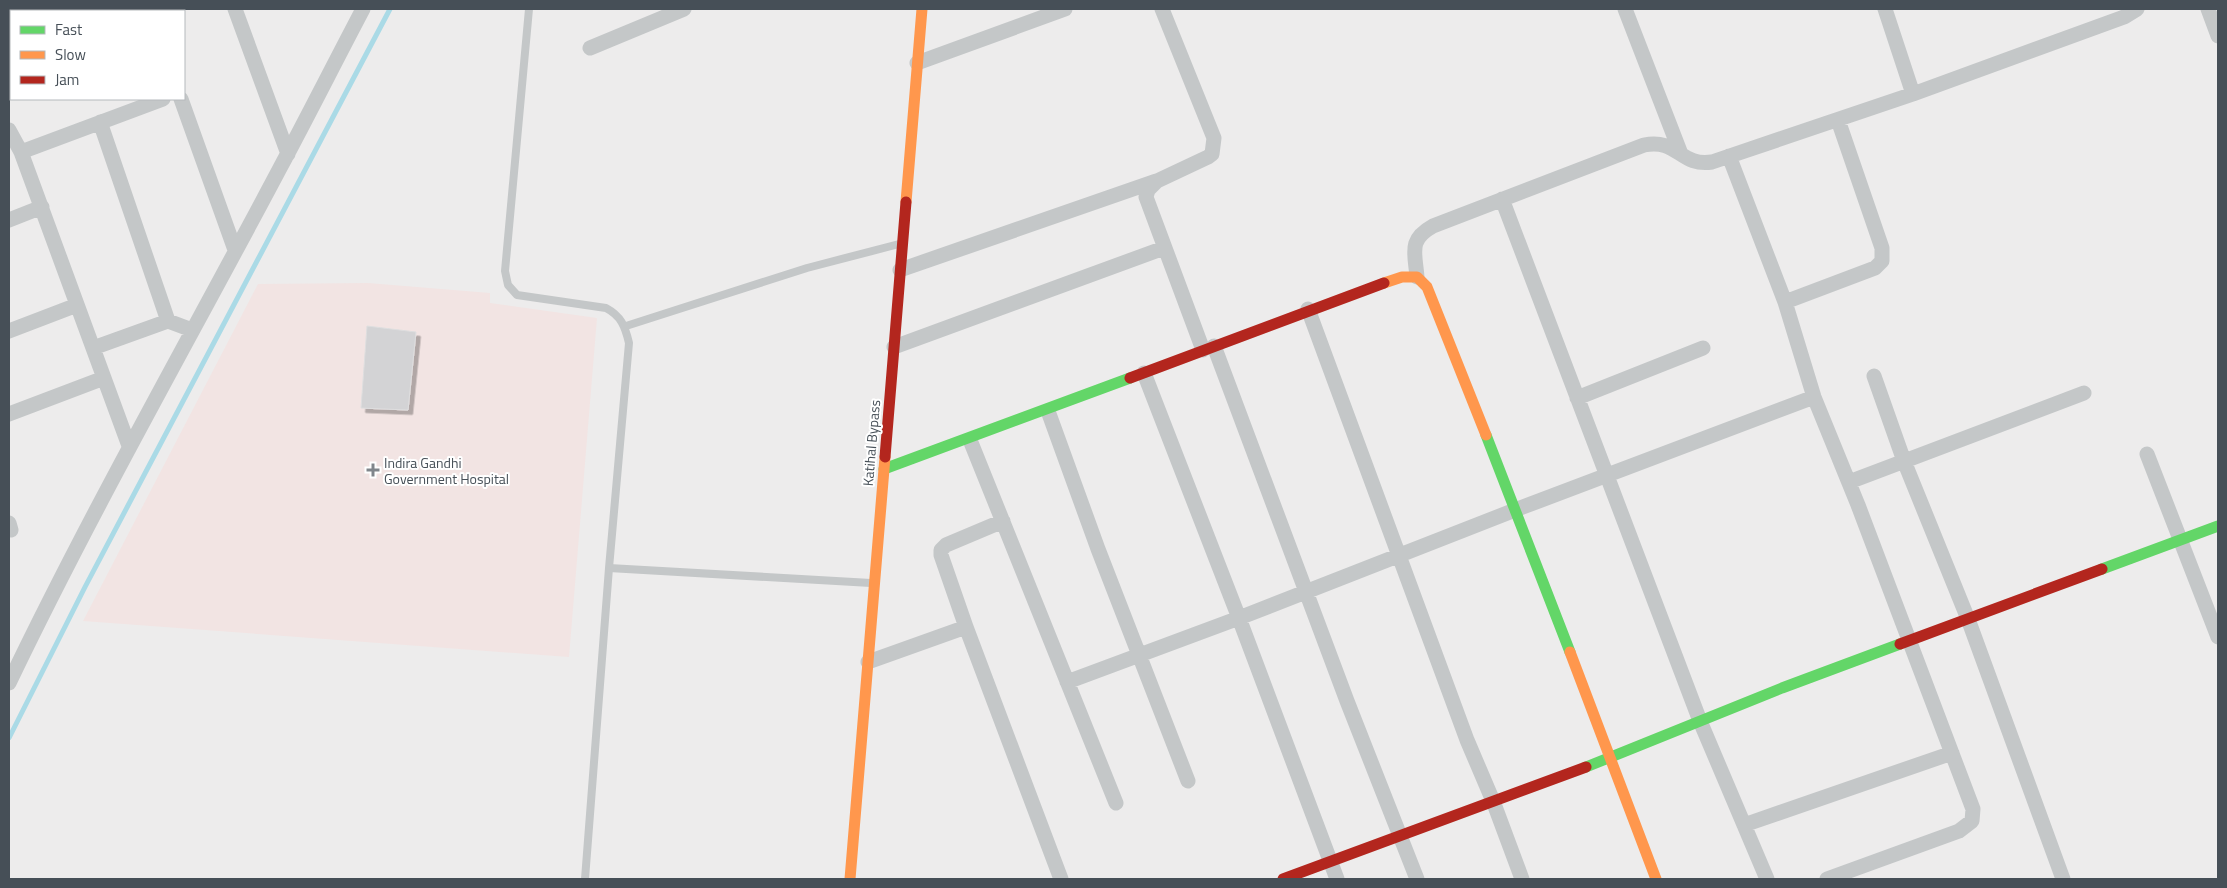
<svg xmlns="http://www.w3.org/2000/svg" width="2227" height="888" viewBox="0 0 2227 888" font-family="'Titillium Web',sans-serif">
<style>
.medical{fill:#f2e4e3}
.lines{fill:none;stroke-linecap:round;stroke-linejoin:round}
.stream{stroke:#aadae6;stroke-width:5}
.building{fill:#d3d3d5;stroke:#dededf;filter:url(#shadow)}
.lane{stroke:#c4c7c8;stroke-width:8}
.street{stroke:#c4c7c8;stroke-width:15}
.fast{stroke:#63d668;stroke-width:11}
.slow{stroke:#ff974d;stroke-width:11}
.jam{stroke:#b3261e;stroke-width:11}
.poi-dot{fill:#80868b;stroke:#fff;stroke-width:2}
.labels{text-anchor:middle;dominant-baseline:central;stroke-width:4;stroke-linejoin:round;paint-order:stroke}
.street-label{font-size:14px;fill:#464f57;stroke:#fff}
.poi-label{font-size:14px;fill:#464f57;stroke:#fff;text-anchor:start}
</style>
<defs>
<filter id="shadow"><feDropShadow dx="4.5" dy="4.5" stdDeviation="0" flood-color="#0004"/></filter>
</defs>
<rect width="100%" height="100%" fill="#edecec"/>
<path class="medical" d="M368 283 490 293V303L597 318 569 657 83 621 258 284Z"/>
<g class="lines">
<path class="stream" d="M9 738 85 587 390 9"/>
</g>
<path class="building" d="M367 326 416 332 408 410 361 408Z"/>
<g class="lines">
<path class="lane" d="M529 9 505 271 508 285 517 295 606 308C621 316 625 326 629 343L609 568 585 879
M626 326 807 268 899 244
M609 568 871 583"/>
<path class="street" d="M148 9 149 11
M235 9 288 154
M1162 9 1214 138 1212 154 1208 157 1157 181 1148 190 1146 197 1203 350
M1625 9 1681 154
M1885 9 1913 94
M2208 9 2218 36
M121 11 128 9
M590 48 684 9
M917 63 1065 9
M181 99 235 250
M100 122 168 321 192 330
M9 130 21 152 129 446
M21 152 163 99
M1729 156 1785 302 1814 397 1858 505 1973 809 1972 821 1959 831 1827 879
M1502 199 1700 721 1767 879
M9 220 42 207
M900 270 1156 181
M1417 277C1415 252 1408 240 1433 226L1644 145C1678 138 1680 167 1712 162L1913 94 2124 17 2137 9
M1785 302 1875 268 1882 261V248L1838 120
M1308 309 1467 740 1493 801 1522 879
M9 331 77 305
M1214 346 1347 701 1417 879
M894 347 1164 248
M93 348 168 321
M1144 373 1239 618 1337 879
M1874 376 1904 461 1968 619 2063 879
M1577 398 1703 348
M1048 411 1098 549 1188 781
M9 414 104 378
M970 440 1116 803
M2147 454 2218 637
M1849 482 2084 393
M1003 521 946 545 941 550V555L966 627 1061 879
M9 523 11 530
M868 662 966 627
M1067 682 1239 618 1515 510 1814 397
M9 683C93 508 189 340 280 168 308 116 335 62 363 9
M1744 825 1952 753"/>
<path class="fast" d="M1486 435 1570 652
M884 469 1130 378
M2102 569 2218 526
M1586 767 1782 688 1900 644"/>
<path class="slow" d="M906 202 922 9
M1384 283 1402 277H1417L1427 287 1486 435
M1570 652 1656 879
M850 879 885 457"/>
<path class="jam" d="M1130 378 1384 283
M885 457 906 202
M1900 644 2102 569
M1283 879 1586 767"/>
</g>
<path class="poi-dot" d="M370.5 462.5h5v5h5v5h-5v5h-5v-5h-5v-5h5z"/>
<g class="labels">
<g class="street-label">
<text transform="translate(871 443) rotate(-85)">Katihal Bypass</text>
</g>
<g class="poi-label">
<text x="384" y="462">Indira Gandhi<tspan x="384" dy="16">Government Hospital</tspan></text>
</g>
</g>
<rect width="2227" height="888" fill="none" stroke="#464f57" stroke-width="20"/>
<rect x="10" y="10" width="175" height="90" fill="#ffffff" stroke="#b5b9bc"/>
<rect x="20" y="26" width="25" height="8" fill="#63d668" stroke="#b5b9bc"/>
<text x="55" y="35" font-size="15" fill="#464f57">Fast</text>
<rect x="20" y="51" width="25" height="8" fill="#ff974d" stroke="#b5b9bc"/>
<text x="55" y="60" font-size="15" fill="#464f57">Slow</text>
<rect x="20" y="76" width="25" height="8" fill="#b3261e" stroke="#b5b9bc"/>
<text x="55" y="85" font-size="15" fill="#464f57">Jam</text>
</svg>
